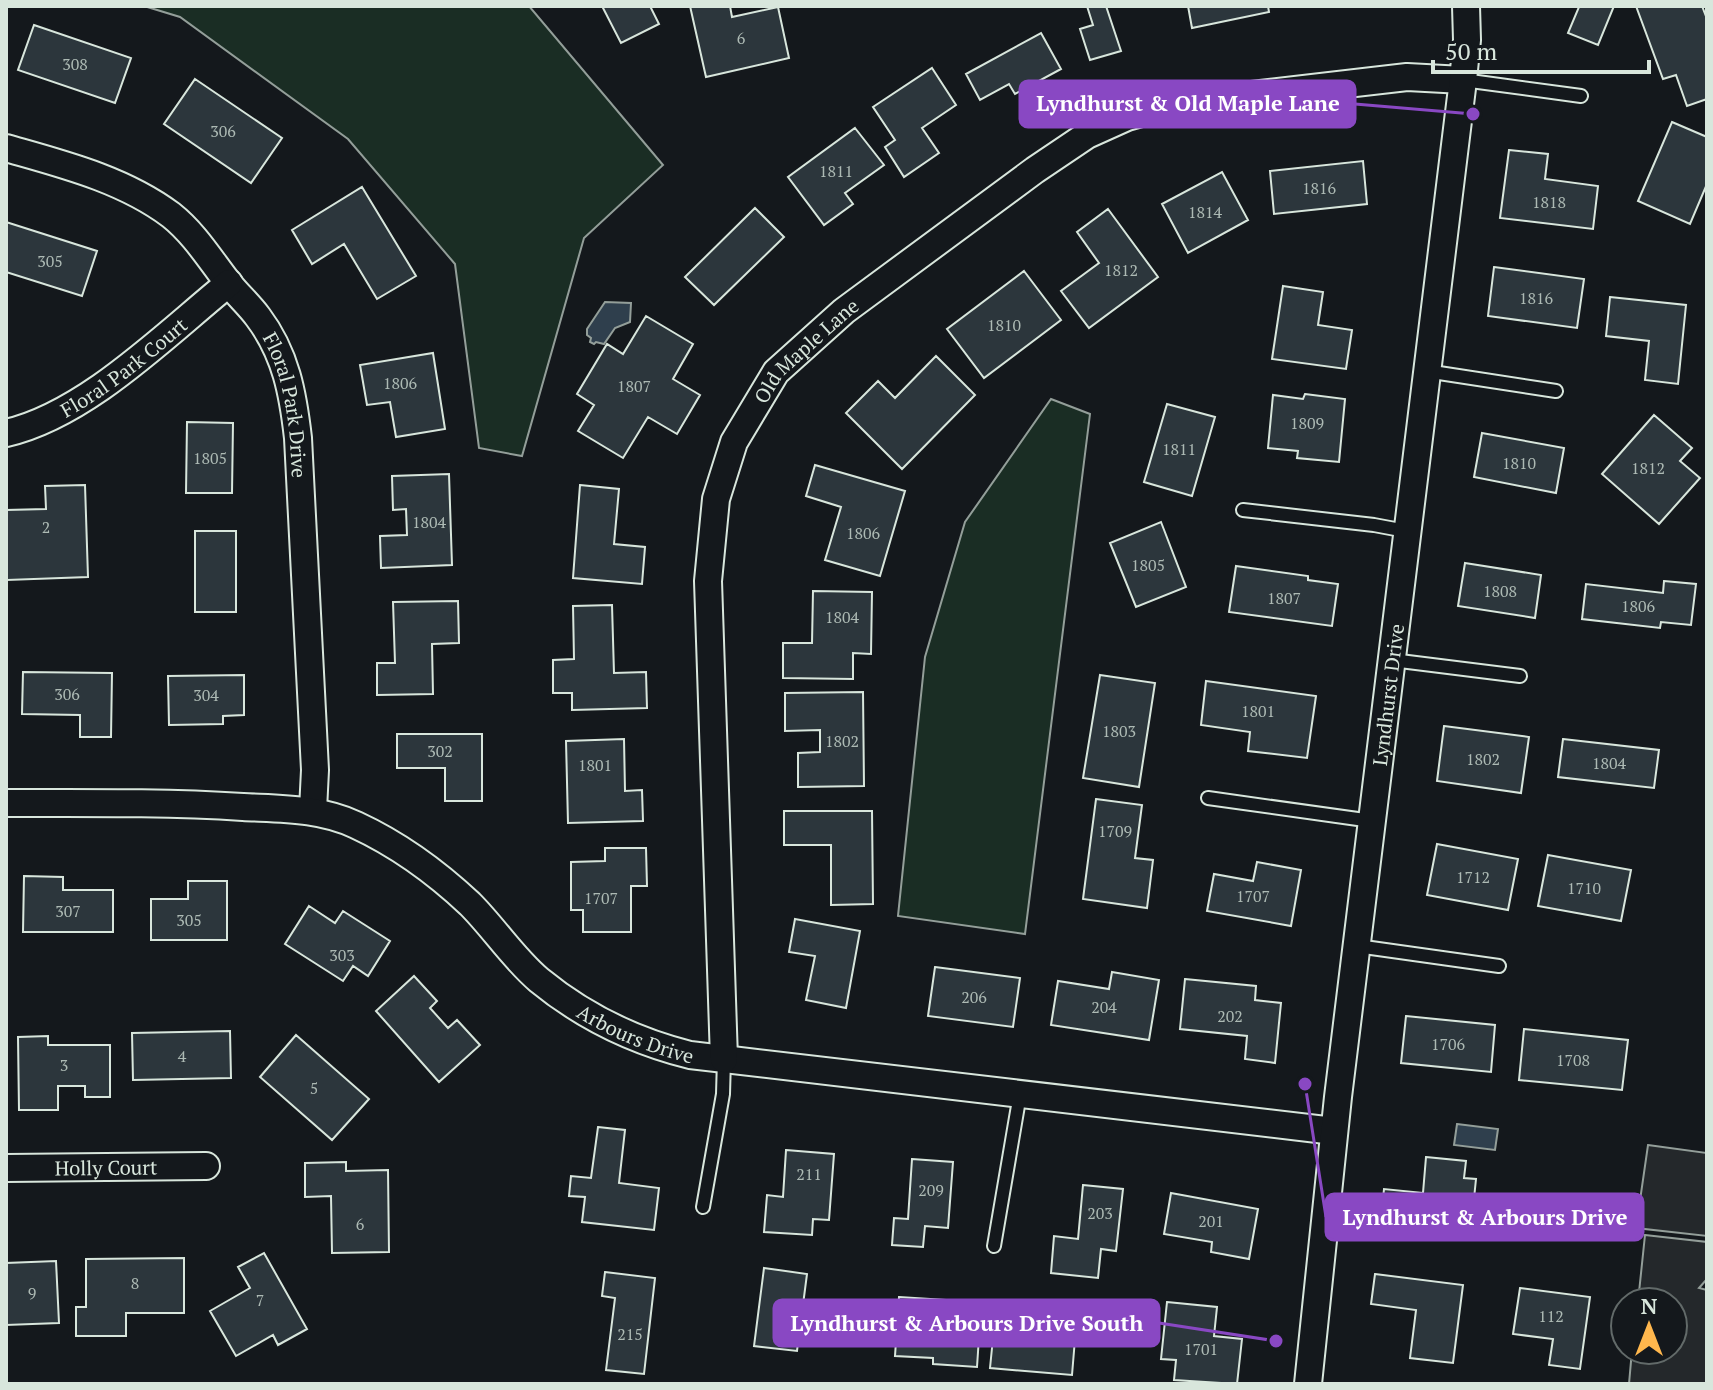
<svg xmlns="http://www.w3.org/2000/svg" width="1713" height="1390" viewBox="0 0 1713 1390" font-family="'PT Serif',serif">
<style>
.green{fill:#1a2d24;stroke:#939e99;stroke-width:2}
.parking{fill:#24282b;stroke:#939e99;stroke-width:2}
.water{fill:#2f3f4d;stroke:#939e99;stroke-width:2}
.building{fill:#2c363c;stroke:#d8e6dc;stroke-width:2}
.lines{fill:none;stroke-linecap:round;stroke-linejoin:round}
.service-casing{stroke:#d8e6dc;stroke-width:16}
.minor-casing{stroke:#d8e6dc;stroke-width:30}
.service{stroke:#14181c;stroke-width:12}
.minor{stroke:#14181c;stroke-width:26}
.labels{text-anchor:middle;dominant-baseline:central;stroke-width:6;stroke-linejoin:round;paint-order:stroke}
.number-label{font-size:16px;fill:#adbab4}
.street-label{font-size:20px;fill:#d8e6dc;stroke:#14181c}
.leader{fill:none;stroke:#8948c3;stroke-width:3}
.callout-dot{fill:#8948c3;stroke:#14181c;stroke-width:3}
.callout{fill:#8948c3;stroke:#8948c3;stroke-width:3}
.callout-label{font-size:22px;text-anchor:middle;font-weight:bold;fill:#fff}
</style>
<rect width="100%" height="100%" fill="#14181c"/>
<path class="green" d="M144 6H529L663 165 584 238 522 456 479 448 455 264 348 139 180 17Z
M1051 399 1090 414 1025 934 898 916 925 657 965 522Z"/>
<path class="parking" d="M1648 1145 1707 1153V1236L1636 1228Z
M1645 1235 1707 1242V1279L1699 1288 1707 1290V1384H1629L1632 1350H1673V1302H1638Z"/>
<path class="water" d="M605 302 631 303 630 322 615 328 604 344 596 342 594 344 590 342 591 338 587 335V329Z
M1457 1124 1498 1129 1495 1150 1454 1145Z"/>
<path class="building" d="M602 6H650L659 24 621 43Z
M690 6H730L732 17 778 7 789 58 706 77Z
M1087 6H1106L1121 51 1090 60 1080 29 1093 25Z
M1188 6H1268L1269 12 1192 28Z
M1575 6H1614L1598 45 1568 33 1579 7Z
M1636 6H1702L1707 19V99L1687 106 1676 75 1663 79Z
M34 25 131 58 115 103 18 70Z
M1041 33 1061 69 1015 94 1009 84 980 100 966 74Z
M932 68 956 105 922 128 939 153 904 177 885 147 895 140 873 107Z
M195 79 282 138 251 183 164 124Z
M1672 122 1707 137V184L1690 224 1638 201Z
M855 128 884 165 845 193 853 204 824 225 788 177Z
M1509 150 1548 154 1545 179 1598 186 1593 229 1500 218Z
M1363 161 1367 204 1274 214 1270 171Z
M1222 172 1248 220 1188 253 1162 204Z
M362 187 416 276 377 299 344 244 312 264 292 230Z
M755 208 784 237 714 305 685 277Z
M1108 209 1158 277 1089 328 1061 291 1099 263 1077 232Z
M6 222 97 251 82 296 6 272Z
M1494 267 1584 279 1577 328 1488 316Z
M1024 271 1061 320 984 378 947 329Z
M1283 286 1323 292 1318 325 1352 330 1346 369 1272 359Z
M1610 297 1686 305 1678 384 1645 380 1649 341 1606 336Z
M646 316 693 344 673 379 700 395 677 434 648 417 623 458 578 431 594 405 577 394 607 344 623 354Z
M433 353 445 429 396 437 390 402 367 405 360 365Z
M936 356 975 395 902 469 846 413 878 381 895 398Z
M1305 394 1345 399 1339 462 1297 458 1298 451 1268 448 1273 395 1303 399Z
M1167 404 1215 417 1192 496 1144 482Z
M1654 415 1692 448 1680 461 1700 478 1659 524 1602 474Z
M187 422 233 423 232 493H186Z
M1482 433 1564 448 1556 493 1474 477Z
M815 465 905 491 880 576 825 560 841 507 806 496Z
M449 474 452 565 381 568 380 536 407 535 406 509 393 510 392 476Z
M85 485 88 577 7 580 6 510 46 509 45 486Z
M580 485 619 489 614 544 645 547 642 584 573 578Z
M1161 522 1186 587 1136 607 1110 543Z
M195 531H236V612H195Z
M1465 563 1541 575 1535 618 1458 606Z
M1236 566 1308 576V580L1338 584 1332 626 1229 612Z
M1664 581 1696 584 1691 625 1661 622 1660 628 1582 619 1586 584 1663 593Z
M813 591 872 592 871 654 853 653V679L783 678V643H812Z
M458 601 459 643 432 644 433 694 377 695V663H395L393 602Z
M612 605 614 673 646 672 647 708 572 710V693H553V660L574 659 573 606Z
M23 672 112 673 111 737H80V715L22 714Z
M244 675V715L223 716V724L169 725 168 676Z
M1100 675 1155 683 1139 787 1083 778Z
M1206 681 1316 696 1307 758 1248 751 1250 732 1201 725Z
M863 692 864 786 798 787V753L820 752V730L785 731V693Z
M1444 726 1529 737 1521 793 1437 781Z
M397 734H482V801H445V768H397Z
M624 739 625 791 642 790 643 821 568 823 566 741Z
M1563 739 1659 750 1654 788 1558 777Z
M1096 799 1142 805 1135 858 1153 860 1147 908 1083 899Z
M784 811H872L873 904 831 905V845H784Z
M1437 844 1518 859 1508 910 1427 895Z
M605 848H646L647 886H631V932H583V910H571V862L605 861Z
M1548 855 1631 870 1621 921 1538 906Z
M1257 862 1301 870 1291 926 1207 911 1214 874 1253 881Z
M24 876 63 877V890H113V932H23Z
M188 881H227V940H151V899H188Z
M309 906 335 923 343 911 390 941 368 976 353 966 343 981 285 944Z
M795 919 860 931 846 1008 806 1000 815 956 789 952Z
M935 967 1020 978 1013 1027 928 1016Z
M1112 972 1159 980 1149 1040 1051 1025 1058 981 1109 989Z
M414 976 437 1001 430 1008 448 1028 457 1020 480 1045 439 1082 376 1011Z
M1185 979 1256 986 1255 1000 1281 1003 1275 1063 1245 1059 1247 1036 1180 1029Z
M1406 1016 1495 1025 1491 1072 1401 1063Z
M1524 1029 1628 1040 1622 1090 1519 1080Z
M230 1031 231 1078 133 1080 132 1033Z
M296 1035 369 1099 332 1140 260 1077Z
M48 1036V1045H110V1097H85V1086H58V1110H19L18 1037Z
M598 1127 625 1130 619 1183 659 1188 654 1230 582 1222 585 1197 569 1196 571 1176 591 1178Z
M786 1150 834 1154 829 1220 813 1219 812 1235 764 1232 767 1195 783 1197Z
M1426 1157 1466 1161 1464 1178 1476 1179 1470 1238 1380 1228 1384 1189 1423 1193Z
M912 1159 953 1162 948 1228 925 1226 923 1247 892 1245 894 1218 908 1219Z
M346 1162V1171L388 1170 389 1252 332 1253 331 1196 305 1197V1163Z
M1083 1185 1123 1189 1116 1251 1101 1249 1098 1278 1051 1273 1054 1236 1078 1239Z
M1171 1193 1258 1209 1249 1259 1211 1252 1212 1242 1164 1234Z
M264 1253 307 1329 278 1345 273 1335 236 1356 210 1311 250 1288 238 1267Z
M184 1258V1313H126V1336H76V1307H86V1259Z
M56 1261 59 1323 6 1325V1263Z
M764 1268 807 1274 797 1351 754 1346Z
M605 1272 655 1278 644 1374 606 1370 615 1298 602 1296Z
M1375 1274 1463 1285 1453 1363 1410 1358 1416 1310 1371 1304Z
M1520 1288 1590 1297 1580 1369 1549 1365 1553 1339 1513 1334Z
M899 1297 945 1300 942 1335 979 1337 977 1367 933 1364V1358L895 1356Z
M1167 1302 1217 1307 1214 1336 1242 1339 1237 1384 1174 1380 1176 1360 1161 1359Z
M1043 1325 1076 1327 1072 1375 990 1368 993 1338 1041 1342Z"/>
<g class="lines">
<g class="service-casing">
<path id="service" d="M1463 80 1581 96
M1426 371 1556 391
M1243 510 1374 525 1406 531
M1392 660 1520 676
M1208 798 1372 821
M1357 946 1499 966
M703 1207 723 1094 724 1059
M994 1246 1020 1094"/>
</g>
<g class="minor-casing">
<g id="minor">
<path id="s1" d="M6 148C62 164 123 179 171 215 195 234 211 261 230 285 239 296 250 306 258 317 286 354 293 394 298 438L315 770 313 810"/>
<path id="s2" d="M6 433C86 415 166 334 229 283"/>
<path id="s3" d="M6 803C85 803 164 802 243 807 281 809 320 808 356 825 397 844 437 873 470 904 494 928 513 958 539 980 584 1017 634 1041 690 1055L1334 1131"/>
<path id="s4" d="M724 1059 708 581 716 499 734 442 776 372 844 311 1035 170 1087 135 1127 117 1173 104 1407 77 1463 80"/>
<path id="s5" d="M6 1168 206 1166"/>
<path id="s6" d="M1308 1384 1338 1097 1463 80 1467 40 1466 6"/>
</g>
</g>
<use href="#service" class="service"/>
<use href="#minor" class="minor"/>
</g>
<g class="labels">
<g class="number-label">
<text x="741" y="38">6</text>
<text x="75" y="64">308</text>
<text x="223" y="131">306</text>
<text x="836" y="171">1811</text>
<text x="1319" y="188">1816</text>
<text x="1549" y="202">1818</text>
<text x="1205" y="212">1814</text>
<text x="50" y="261">305</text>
<text x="1121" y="270">1812</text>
<text x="1536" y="298">1816</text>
<text x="1004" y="325">1810</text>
<text x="400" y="383">1806</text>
<text x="634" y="386">1807</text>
<text x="1307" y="423">1809</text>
<text x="1179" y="449">1811</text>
<text x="210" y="458">1805</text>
<text x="1519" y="463">1810</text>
<text x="1648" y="468">1812</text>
<text x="429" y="522">1804</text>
<text x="46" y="527">2</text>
<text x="863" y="533">1806</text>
<text x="1148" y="565">1805</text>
<text x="1500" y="591">1808</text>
<text x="1284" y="598">1807</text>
<text x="1638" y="606">1806</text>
<text x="842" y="617">1804</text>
<text x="67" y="694">306</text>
<text x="206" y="695">304</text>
<text x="1258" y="711">1801</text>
<text x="1119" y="731">1803</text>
<text x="842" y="741">1802</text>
<text x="440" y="751">302</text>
<text x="1483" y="759">1802</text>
<text x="1609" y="763">1804</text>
<text x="595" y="765">1801</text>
<text x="1115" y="831">1709</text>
<text x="1473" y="877">1712</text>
<text x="1584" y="888">1710</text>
<text x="1253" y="896">1707</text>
<text x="601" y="898">1707</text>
<text x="68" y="911">307</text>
<text x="189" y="920">305</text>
<text x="342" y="955">303</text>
<text x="974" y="997">206</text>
<text x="1104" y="1007">204</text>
<text x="1230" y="1016">202</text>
<text x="1448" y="1044">1706</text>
<text x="182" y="1056">4</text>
<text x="1573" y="1060">1708</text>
<text x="64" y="1065">3</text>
<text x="314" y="1088">5</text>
<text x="809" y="1174">211</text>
<text x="931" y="1190">209</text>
<text x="1100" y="1213">203</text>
<text x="1211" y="1221">201</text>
<text x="360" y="1224">6</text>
<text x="135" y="1283">8</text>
<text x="32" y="1293">9</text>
<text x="260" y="1300">7</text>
<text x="1551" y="1316">112</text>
<text x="630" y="1334">215</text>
<text x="1201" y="1349">1701</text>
</g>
<g class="street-label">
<text stroke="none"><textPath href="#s4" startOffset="738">Old Maple Lane</textPath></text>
<text stroke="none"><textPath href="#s2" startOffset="136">Floral Park Court</textPath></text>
<text stroke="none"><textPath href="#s1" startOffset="408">Floral Park Drive</textPath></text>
<text stroke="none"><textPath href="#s6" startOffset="694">Lyndhurst Drive</textPath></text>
<text stroke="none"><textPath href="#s3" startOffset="706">Arbours Drive</textPath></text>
<text stroke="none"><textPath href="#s5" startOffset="100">Holly Court</textPath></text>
</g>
</g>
<path class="leader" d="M1473 114L1355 104M1305 1084L1326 1217M1276 1341L1159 1323"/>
<g class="callout-dot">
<circle cx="1473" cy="114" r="8"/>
<circle cx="1305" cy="1084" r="8"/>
<circle cx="1276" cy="1341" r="8"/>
</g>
<g class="callout">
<rect x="1020" y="81" width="335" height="46" rx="8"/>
<rect x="1326" y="1194" width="317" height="46" rx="8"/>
<rect x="774" y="1300" width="385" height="46" rx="8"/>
</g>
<g class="callout-label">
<text x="1188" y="111">Lyndhurst &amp; Old Maple Lane</text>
<text x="1485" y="1225">Lyndhurst &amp; Arbours Drive</text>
<text x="967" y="1331">Lyndhurst &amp; Arbours Drive South</text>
</g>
<rect width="1713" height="1390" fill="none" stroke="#d8e6dc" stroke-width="16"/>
<g transform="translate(1649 1326)"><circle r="38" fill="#14181c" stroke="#626a69" stroke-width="2"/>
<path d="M0-6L14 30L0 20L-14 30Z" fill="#ffb74d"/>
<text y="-12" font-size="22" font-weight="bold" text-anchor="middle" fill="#d8e6dc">N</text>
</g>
<path d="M1433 60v12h216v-12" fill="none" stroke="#d8e6dc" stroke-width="4"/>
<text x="1445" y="60" font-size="24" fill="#d8e6dc" stroke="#14181c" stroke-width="6" paint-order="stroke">50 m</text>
</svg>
